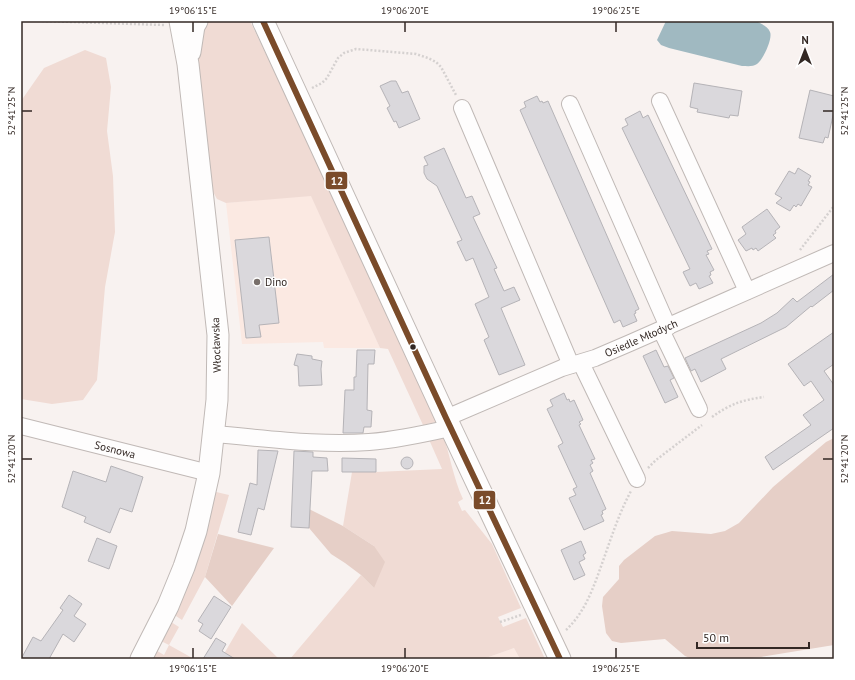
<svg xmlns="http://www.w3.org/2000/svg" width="855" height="680" viewBox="0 0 855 680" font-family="'PT Sans',sans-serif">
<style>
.built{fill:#fbe9e2}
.green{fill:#f0dbd4}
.forest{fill:#e6cfc7}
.water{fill:#a0b9c1}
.building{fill:#dad8dc;stroke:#b5b3b7}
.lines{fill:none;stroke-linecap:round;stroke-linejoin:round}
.minor-casing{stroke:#c0b9b6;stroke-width:18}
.major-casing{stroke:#c0b9b6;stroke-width:23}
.path{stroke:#d5d1d0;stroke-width:2.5;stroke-dasharray:2 2;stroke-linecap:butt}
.minor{stroke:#fefdfd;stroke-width:16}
.major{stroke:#fefdfd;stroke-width:21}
.bus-1-casing{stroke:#fff;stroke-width:9}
.bus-1{stroke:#7a4b2a;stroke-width:6}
.ticks{fill:none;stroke:#332824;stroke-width:1.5}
.poi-dot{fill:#786f6b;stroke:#fff;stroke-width:1.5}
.bus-dot{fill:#332824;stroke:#fff;stroke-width:1.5}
.labels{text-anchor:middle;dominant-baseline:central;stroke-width:3;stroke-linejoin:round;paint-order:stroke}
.poi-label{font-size:11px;fill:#332824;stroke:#fff;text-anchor:start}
.street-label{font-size:11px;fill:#332824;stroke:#fff}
.line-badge{stroke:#fff;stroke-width:1.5}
.badge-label{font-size:11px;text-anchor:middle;font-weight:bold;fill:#fff}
.neatline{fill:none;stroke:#332824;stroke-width:1.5}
.ticks-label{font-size:10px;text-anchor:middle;fill:#332824}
</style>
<rect width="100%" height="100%" fill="#f8f2f0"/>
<path class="built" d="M311 195 380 348H324L323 342 242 344 226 203Z
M514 648 520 659H483Z"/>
<path class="green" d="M204 21H250L327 182 436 422 423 425 388 349 380 348 311 196 226 203 217 199 211 188 197 67 201 26Z
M85 50 106 58 111 87 107 131 113 176 115 232 105 287 97 380 83 400 52 404 21 399V101L44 68Z
M442 432C450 454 453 478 463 499L458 502 462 511 465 510 492 544 521 608 498 617 503 627 526 618 545 659H520L514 648 483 659H290L361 575 374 588V546L343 526 352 472H376L442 469 427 435Z
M212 491 229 495 205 577 182 620 173 614Z
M171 622 179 627 169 645 194 659H149L154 649 164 655 169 645 161 641Z
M242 623 279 659H221Z"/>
<path class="forest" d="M834 438V645L761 657 738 659H692L685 656 665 639 621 643 612 641 606 633 602 606 603 597 619 579V566L624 560 655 536 672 531 711 534 725 531 739 523 773 487 826 442Z
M309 509 343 526 374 546 385 562 374 588 361 575 345 563 331 554 309 528Z
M218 534 274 548 232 606 205 577Z"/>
<path class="water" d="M666 21H756C761 24 768 26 770 32 773 38 763 60 757 64 753 67 747 66 742 66L669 48 661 45 657 40Z"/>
<path class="building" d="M391 81H396L402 93 408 91 420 119 399 128 396 121 394 122 387 108 390 106 380 86Z
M694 83 742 91 738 116 730 115 729 118 697 112 698 109 690 107Z
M810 90 834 96V111L828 138 825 137 823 143 799 138Z
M537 96 540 102 542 101 543 103 548 101 639 309 635 311 636 313 634 314 637 321 623 327 620 320 614 323 520 110 526 107 524 102Z
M640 111 643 118 648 115 712 249 707 251 709 254 706 255 714 270 710 272 711 275 709 276 713 283 699 289 696 283 690 286 683 272 690 269 622 128 628 125 625 119Z
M444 148 466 198 472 196 480 214 473 217 497 268 494 269 504 291 514 287 520 300 501 308 525 365 499 375 484 340 489 337 475 304 489 297 473 258 466 261 457 242 462 240 437 186 427 179 424 173V166L428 165 424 157Z
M798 168 811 176 808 181 810 182 808 185 812 187 801 206 798 204 796 207 794 205 790 211 776 203 782 198 775 194 789 171 795 174Z
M767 209 780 227 775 231 776 233 773 235 776 238 758 251 756 248 753 250 752 248 746 251 738 240 746 234 742 227Z
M269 237 279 323 259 325 261 337 246 338 235 240Z
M834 274V290L812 307 811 306 786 327 721 359 726 369 701 382 695 369 691 371 685 358 761 323 777 313 793 298 797 302Z
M834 332V364L824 371 834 385V428L773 470 765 457 811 425 803 415 824 400 811 381 804 386 788 364Z
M357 350H375L374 364H368L367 410 372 411 371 427H364L363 433H343L345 390H354V377H356Z
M656 350 664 367 668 366 674 378 670 380 678 397 665 403 643 356Z
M297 354 312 356V359L322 361 321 369 322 385 299 386 298 366 294 365Z
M564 393 567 400 569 399 570 402 574 400 583 420 579 422 581 424 579 425 595 459 591 460 593 463 590 465 593 471 590 473 606 509 602 511 603 514 601 515 604 521 584 530 569 498 576 495 573 489 577 487 558 446 563 443 547 409 553 406 550 400Z
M258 450 278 451 264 510 258 508 251 535 238 532 250 483 257 485Z
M294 451 313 452V457L327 458 328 471H312L309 528 291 527Z
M401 463a6 6 0 1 1 12 0a6 6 0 1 1-12 0Z
M342 458 376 459V472H342Z
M111 466 143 477 132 512 120 508 110 533 84 522 86 517 62 507 73 471 106 482Z
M97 538 117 546 109 569 88 561Z
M581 541 586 553 583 555 585 559 579 562 585 575 574 580 561 550Z
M69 595 82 604 74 616 86 624 74 642 63 634 49 659H21L33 637 41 641 63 610 60 608Z
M214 596 231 607 211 639 199 631 203 624 198 621Z
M216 638 226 644 222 651 235 659H203Z"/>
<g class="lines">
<g class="minor-casing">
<g id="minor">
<path d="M660 101 747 291"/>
<path d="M570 104 668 327"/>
<path d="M462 108 571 365"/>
<path d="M661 330 699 409"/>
<path d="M581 363 637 479"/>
<path id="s1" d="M446 418 562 368 595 358 630 343 834 253"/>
<path id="s2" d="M21 426 209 473"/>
<path d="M213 434C265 438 318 446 369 442 396 440 424 434 450 428"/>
</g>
</g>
<g class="major-casing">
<path id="major" d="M263 21 446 418 560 659
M190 52 194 26 197 21
M141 659 168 606 184 567 196 531 209 473 217 400 218 335 188 64 180 21"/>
</g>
<path class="path" d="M42 21 164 25
M312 88 322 83 327 78 338 58 344 53 356 49 416 54 428 58 436 62 441 67 456 95
M800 250 834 206
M712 417C730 404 742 400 764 397
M648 468 656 460 702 425
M500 622 521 615
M566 630C583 614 591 594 599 572 609 545 617 517 631 491"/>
<use href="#minor" class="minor"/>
<use href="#major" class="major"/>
<g class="bus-1-casing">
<path id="bus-1" d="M263 21 446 418 560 659"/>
</g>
<use href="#bus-1" class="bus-1"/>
</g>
<path class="ticks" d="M193 22V32M405 22V32M616 22V32M22 111H32M823 111H833M22 459H32M823 459H833M193 648V658M405 648V658M616 648V658"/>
<circle class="poi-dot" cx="257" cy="282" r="4"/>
<circle class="bus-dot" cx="413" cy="347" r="3.5"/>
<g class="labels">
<g class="poi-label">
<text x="265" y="282">Dino</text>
</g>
<g class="street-label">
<text stroke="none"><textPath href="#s1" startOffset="211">Osiedle Młodych</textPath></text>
<text transform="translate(216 345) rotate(-92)">Włocławska</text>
<text stroke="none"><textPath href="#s2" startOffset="97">Sosnowa</textPath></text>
</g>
</g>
<g class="line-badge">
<rect x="325" y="171" width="23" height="19" rx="4" fill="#7a4b2a"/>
<rect x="473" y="490" width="23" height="20" rx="4" fill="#7a4b2a"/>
</g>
<g class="badge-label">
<text x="337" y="185">12</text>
<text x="485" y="504">12</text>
</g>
<rect width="855" height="680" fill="none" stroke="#ffffff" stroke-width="44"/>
<g transform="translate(805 50)" stroke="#ffffff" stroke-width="3" paint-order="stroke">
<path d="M0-3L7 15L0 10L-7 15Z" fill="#332824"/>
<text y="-6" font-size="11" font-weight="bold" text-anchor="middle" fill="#332824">N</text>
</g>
<path d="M697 642v6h112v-6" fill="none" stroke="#332824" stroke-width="2"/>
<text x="703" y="642" font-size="12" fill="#332824" stroke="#ffffff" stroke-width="3" paint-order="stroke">50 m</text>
<rect x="22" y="22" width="811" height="636" class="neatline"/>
<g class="ticks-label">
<text x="193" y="14">19°06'15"E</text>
<text x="405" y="14">19°06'20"E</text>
<text x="616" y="14">19°06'25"E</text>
<text transform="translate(11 111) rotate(-90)" y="4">52°41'25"N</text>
<text transform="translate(844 111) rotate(-90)" y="4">52°41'25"N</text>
<text transform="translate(11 459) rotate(-90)" y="4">52°41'20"N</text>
<text transform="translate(844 459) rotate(-90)" y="4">52°41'20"N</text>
<text x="193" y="672">19°06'15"E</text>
<text x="405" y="672">19°06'20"E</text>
<text x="616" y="672">19°06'25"E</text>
</g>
</svg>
